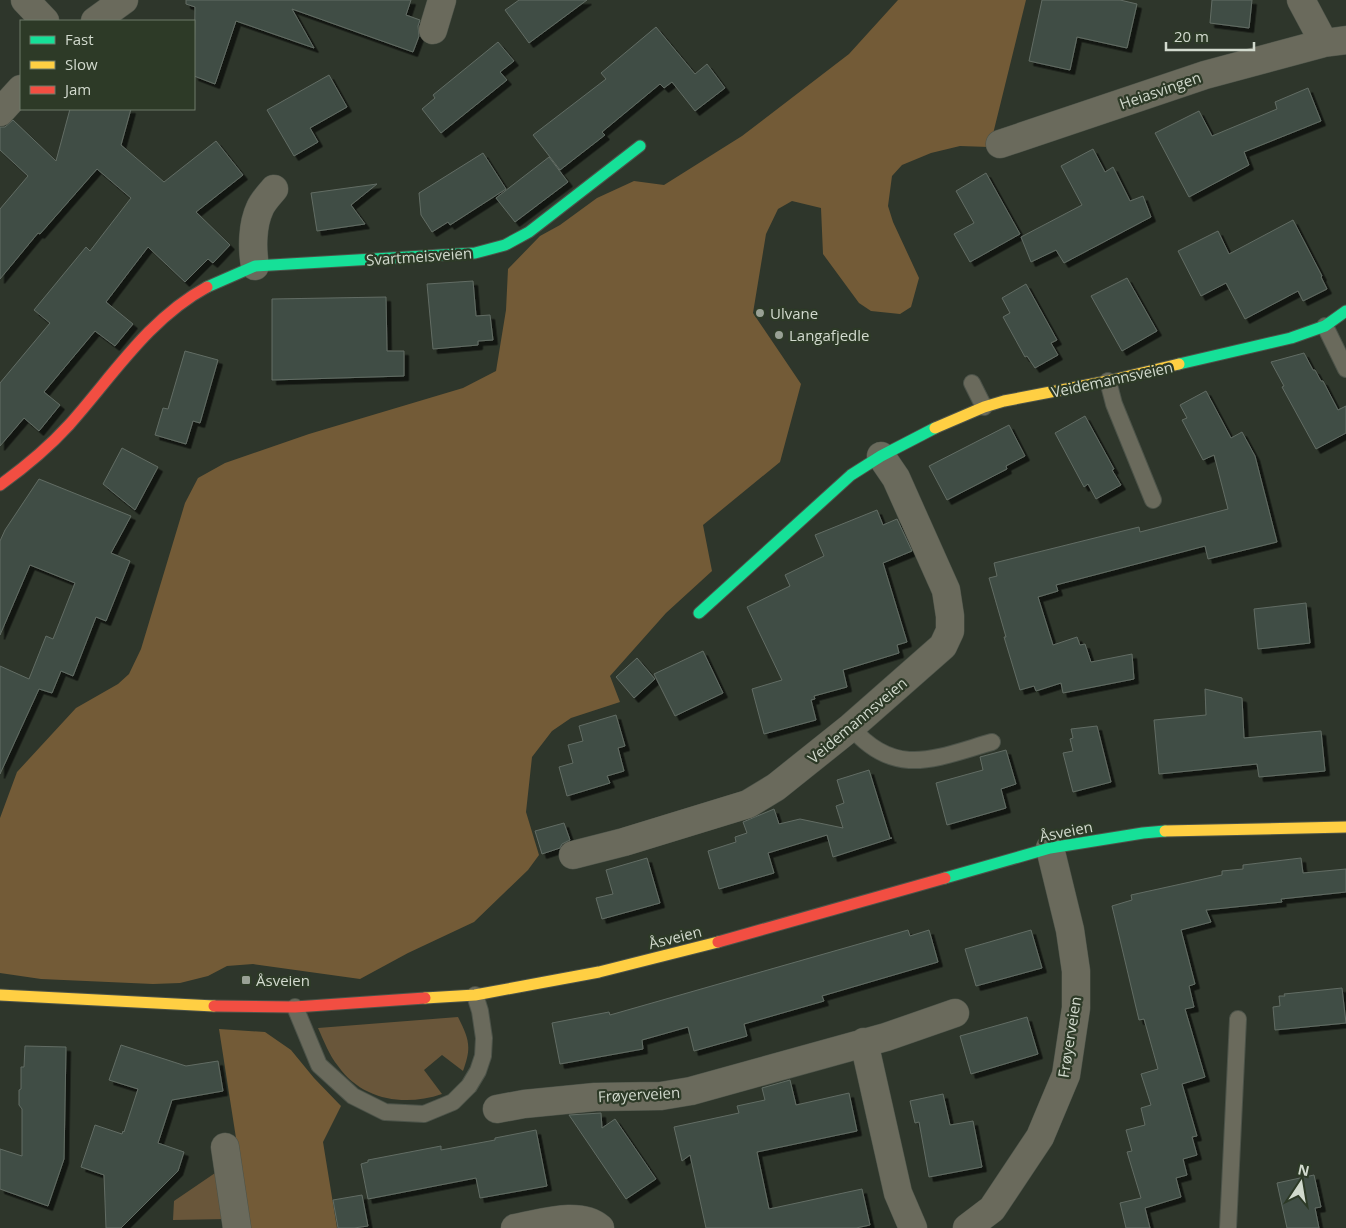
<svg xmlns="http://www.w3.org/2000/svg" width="1346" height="1228" viewBox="0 0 1346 1228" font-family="'Open Sans',sans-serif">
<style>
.green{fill:#69563a}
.forest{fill:#735b37}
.building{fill:#404e45;stroke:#626c64;filter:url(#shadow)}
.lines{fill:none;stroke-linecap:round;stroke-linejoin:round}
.lane-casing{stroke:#4c5349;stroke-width:18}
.street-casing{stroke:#4c5349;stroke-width:29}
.fast-casing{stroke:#4c5349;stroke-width:13}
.slow-casing{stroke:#4c5349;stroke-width:13}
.jam-casing{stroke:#4c5349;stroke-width:13}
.lane{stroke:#6a6a5c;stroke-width:16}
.street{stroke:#6a6a5c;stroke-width:28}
.fast{stroke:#16e098;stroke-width:11}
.slow{stroke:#ffcf43;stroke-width:11}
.jam{stroke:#f24e42;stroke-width:11}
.poi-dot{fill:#99a195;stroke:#2d3a27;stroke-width:2}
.labels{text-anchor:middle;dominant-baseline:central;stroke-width:4.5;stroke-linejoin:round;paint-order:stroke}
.street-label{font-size:15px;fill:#d2dace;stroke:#2d3a27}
.poi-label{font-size:15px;fill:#d2dace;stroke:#2d3a27;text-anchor:start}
</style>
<defs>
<filter id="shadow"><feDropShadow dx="4.5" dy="4.5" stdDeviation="0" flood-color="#0009"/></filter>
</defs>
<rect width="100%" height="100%" fill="#2e362b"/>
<path class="green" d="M458 1017C469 1039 472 1047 463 1071L442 1055 424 1070 442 1094C404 1107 362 1100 338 1066 329 1055 324 1041 318 1028Z
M218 1171 227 1219 173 1220 174 1201Z"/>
<path class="forest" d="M898 0H1026L991 142 989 147 960 146 931 153 902 165 892 176 888 206 893 222 919 278 911 307 900 314 871 311 859 303 823 254 821 208 792 201 778 209 766 234 753 313 801 384 780 462 703 525 712 571 666 613 610 676 620 702 571 718 552 731 532 757 526 812 539 855 528 870 474 922 408 953 360 979 253 964 227 966 208 976 180 983 153 984 41 979 0 973V818L17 772 76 708 118 684 129 674 141 649 185 503 198 478 225 463 309 434 463 388 496 371 506 310 508 269 540 236 560 225 597 198 634 181 664 185 742 136 849 54Z
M219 1029 265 1032 291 1050 314 1078 341 1106 323 1142 337 1228H250Z"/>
<path class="building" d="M186 0H411L406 15 420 20 418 26 419 36 413 52 292 9 314 48 236 21 215 84 194 76 195 7 186 4Z
M519 0H587L529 43 505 10Z
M1042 0H1120L1137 4 1127 48 1077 37 1070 70 1029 61Z
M1212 0H1252L1249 28 1210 23Z
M656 27 695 74 707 64 725 88 695 111 672 82 664 88 660 84 602 132 605 135 560 170 533 135 606 79 601 73Z
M498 42 514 61 500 72 507 80 441 133 422 109 435 98 433 95Z
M329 75 347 107 310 128 318 142 294 156 267 110Z
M1308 88 1321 121 1244 152 1249 165 1189 197 1155 133 1199 111 1212 136 1277 109 1275 102Z
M70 109H131L121 145 164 182 216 141 243 175 196 212 230 245 213 263 208 259 185 282 148 247 106 302 133 324 115 346 95 331 44 392 60 405 39 431 24 418 0 446V383L50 323 34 310 86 247 90 251 131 198 97 169 40 234 38 233 0 279V209L28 176 0 150V127H5L13 120 56 161Z
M1093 149 1105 172 1113 167 1130 201 1143 196 1151 217 1064 263 1056 250 1031 262 1021 237 1082 205 1061 166Z
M483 153 506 189 450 225 448 222 432 232 421 215 419 193Z
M549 157 568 182 515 222 496 198Z
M986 173 1020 234 970 262 954 234 974 223 956 191Z
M377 184 351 205 365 224 317 231 311 193Z
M1293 220 1322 276 1321 277 1327 289 1303 301 1298 291 1245 319 1226 283 1201 296 1178 251 1218 231 1229 254Z
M1127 278 1157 331 1122 351 1091 296Z
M473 281 476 316 490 315 493 340 478 341V345L433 349 427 284Z
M1026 284 1057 340 1051 343 1058 355 1035 368 1027 356 1025 357 1003 317 1010 313 1002 298Z
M386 297 387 351H404V376L272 380V299Z
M185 351 218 360 200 423 193 421 186 444 155 435 163 408 168 409Z
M1304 353 1313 370H1315L1321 381H1323L1338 410 1346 406V433L1316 449 1282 387 1284 386 1271 362Z
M1206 391 1231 438 1242 432 1255 456 1277 542 1208 559 1205 546 1056 585 1058 591 1038 597 1053 645 1077 637 1080 645 1085 644 1091 662 1132 654 1134 679 1063 693 1061 683 1036 691 1034 686 1020 690 1004 637H1006L989 578 997 576 994 563 1139 527 1140 532 1228 509 1214 455 1203 460 1182 420 1187 418 1180 405Z
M1085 416 1114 469 1112 470 1121 485 1096 499 1088 484 1084 487 1055 433Z
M1009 425 1025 456 1006 466 1007 469 947 500 929 466Z
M122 448 158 467 135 510 103 484Z
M39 479 131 516 111 553 130 561 106 621 96 617 73 676 61 671 52 693 39 689 0 774V666L29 679 46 636 53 639 75 583 30 565 0 635V541L5 530Z
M877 510 883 525 897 519 912 551 883 563 907 642 897 645 899 653 843 670 847 687 814 696 815 699 811 700 816 720 764 734 752 689 782 680 747 607 790 586 785 575 824 556 815 535Z
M1306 603 1310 643 1258 649 1254 609Z
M703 651 723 693 675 716 654 674Z
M637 658 655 679 634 698 616 677Z
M1205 689 1242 698 1244 738 1321 731 1325 771 1259 777 1257 764 1159 774 1154 720 1206 715Z
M616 715 625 746 618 748 624 771 607 776 610 783 567 796 559 767 573 763 568 745 583 741 579 726Z
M1097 726 1111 782 1073 792 1063 753 1073 751 1070 739 1073 738 1071 729Z
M1006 750 1016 784 1001 789 1006 808 947 825 936 783 983 770 980 757Z
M869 770 890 838H892L833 857 827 835 768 853 774 873 719 889 708 851 736 842 735 837 747 833 743 822 774 809 779 824 800 819 843 828 836 806 844 803 837 780Z
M564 823 570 840 562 844 560 848 542 854 535 831Z
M647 858 660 903 602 919 596 898 613 894 606 870Z
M1301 858 1303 873 1346 869V892L1281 899 1282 902 1206 910 1211 922 1181 930 1195 984 1189 986 1194 1007 1185 1009 1205 1077 1182 1084 1197 1136 1192 1137 1197 1155 1183 1159 1187 1175 1176 1178 1181 1197 1145 1208 1150 1228H1126L1120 1203 1141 1198 1127 1152 1132 1151 1126 1130 1145 1125 1141 1108 1151 1105 1141 1074 1158 1069 1144 1019 1139 1020 1112 906 1132 900 1131 895 1222 875V871L1243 869V865Z
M908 930 910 936 929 930 938 962 822 996 824 1001 744 1024 747 1036 694 1051 688 1027 642 1040 643 1049 560 1064 552 1023 609 1012 610 1015Z
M1031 930 1042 968 976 986 965 949Z
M1342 988 1346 1023 1275 1030 1273 1007 1280 1006 1279 996H1285L1284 994Z
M1027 1017 1038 1054 971 1074 960 1036Z
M121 1045 186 1066 218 1061 223 1091 172 1100 158 1143 184 1152 178 1171 121 1228H106L104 1175 81 1167 95 1125 122 1134 123 1131 124 1132 138 1089 109 1080Z
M25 1046 66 1047 64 1159 48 1206 0 1189V1149L22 1156V1109L19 1105V1090L21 1089V1067H24Z
M790 1080 796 1105 849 1093 857 1131 757 1152 769 1209 862 1189 870 1225 856 1228H706L690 1155 682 1161 674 1127 739 1113 737 1106 765 1100 762 1088Z
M943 1094 950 1125 973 1121 982 1167 929 1177 919 1122 915 1123 910 1101Z
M601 1113 602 1128 615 1119 656 1179 626 1199 569 1115Z
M536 1130 547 1186 480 1198 476 1178 368 1199 361 1164 368 1162V1160L441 1146V1150L495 1140V1138Z
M1314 1175 1321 1207 1315 1208 1319 1228H1287L1277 1183Z
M362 1195 368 1226 354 1228H338L333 1200Z"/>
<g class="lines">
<g class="lane-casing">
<path id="lane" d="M1325 326 1346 369
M1108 381 1114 404 1153 500
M972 383 984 407
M851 727C895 779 936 758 992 742
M295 1007 319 1065 353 1096 385 1112 424 1114 453 1102 469 1086 478 1071 483 1056 484 1038 480 1011 475 995
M1228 1228 1238 1019"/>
</g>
<g class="street-casing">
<path id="street" d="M25 0 45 21
M1301 0 1324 43
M95 21 124 0
M433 30 442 0
M0 112 21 89
M1000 144 1205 75 1324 43 1346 40
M255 266C252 249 252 225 260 208 263 201 269 195 274 189
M573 855 624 842 748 804 776 787 851 727 943 646 950 631V616L946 590 896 478 881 456
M864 1042 898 1193 913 1228
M497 1109 524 1104 595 1097 661 1096 691 1091 886 1037 955 1013
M225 1147 237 1228
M515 1228C540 1224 579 1210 600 1228
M967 1228 992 1209 1040 1137 1066 1075 1076 1008V971L1070 930 1050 848"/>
</g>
<g class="fast-casing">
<path id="fast" d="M207 287 255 266 475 253 505 245 529 232 640 146
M1179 364 1291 338 1325 326 1346 311
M699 613 851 475 881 456 935 428
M945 878 1050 848 1143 833 1165 831"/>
</g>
<g class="slow-casing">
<path id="slow" d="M935 428 984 407 1004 401 1108 381 1179 364
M1165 831 1346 827
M0 995 214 1006
M425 998 475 995 599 972 718 942"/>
</g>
<g class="jam-casing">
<path id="jam" d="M0 485C25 467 48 448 69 425 112 377 148 319 207 287
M718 942 945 878
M214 1006 295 1007 425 998"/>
</g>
<use href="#lane" class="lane"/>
<use href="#street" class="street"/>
<use href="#fast" class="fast"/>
<use href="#slow" class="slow"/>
<use href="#jam" class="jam"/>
</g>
<g class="poi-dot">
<circle cx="760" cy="313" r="5"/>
<circle cx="779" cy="335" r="5"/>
<rect x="241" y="975" width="10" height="10" rx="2.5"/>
</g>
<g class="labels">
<g class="street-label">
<text transform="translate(1160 90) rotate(-19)">Heiasvingen</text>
<text transform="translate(419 256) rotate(-4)">Svartmeisveien</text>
<text transform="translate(1112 379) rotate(-12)">Veidemannsveien</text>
<text transform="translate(857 720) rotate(-40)">Veidemannsveien</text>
<text transform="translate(1066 831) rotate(-11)">Åsveien</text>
<text transform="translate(675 937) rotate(-14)">Åsveien</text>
<text transform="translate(1069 1037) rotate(-81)">Frøyerveien</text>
<text transform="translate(639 1094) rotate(-3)">Frøyerveien</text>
</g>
<g class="poi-label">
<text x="770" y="313">Ulvane</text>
<text x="789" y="335">Langafjedle</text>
<text x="256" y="980">Åsveien</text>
</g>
</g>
<rect x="20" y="20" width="175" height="90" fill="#2d3a27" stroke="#6f7a6a"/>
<rect x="30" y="36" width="25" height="8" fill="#16e098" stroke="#6f7a6a"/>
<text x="65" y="45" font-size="15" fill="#d2dace">Fast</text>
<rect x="30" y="61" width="25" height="8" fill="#ffcf43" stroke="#6f7a6a"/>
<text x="65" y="70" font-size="15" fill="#d2dace">Slow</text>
<rect x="30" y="86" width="25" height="8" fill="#f24e42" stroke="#6f7a6a"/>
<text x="65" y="95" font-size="15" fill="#d2dace">Jam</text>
<g transform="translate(1301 1183) rotate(12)" stroke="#2d3a27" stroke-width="4" paint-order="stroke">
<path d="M0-4L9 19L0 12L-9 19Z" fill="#d2dace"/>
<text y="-8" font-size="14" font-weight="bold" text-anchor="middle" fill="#d2dace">N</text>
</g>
<path d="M1166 42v8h88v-8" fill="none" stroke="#d2dace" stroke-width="2.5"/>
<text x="1174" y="42" font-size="15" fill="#d2dace" stroke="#2d3a27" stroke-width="4" paint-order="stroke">20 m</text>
</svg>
